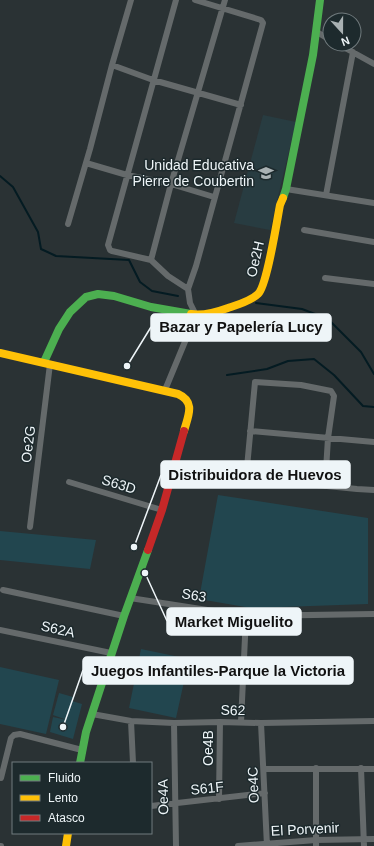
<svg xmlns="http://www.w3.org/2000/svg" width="374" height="846" viewBox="0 0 374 846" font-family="Arial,sans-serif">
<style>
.built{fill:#283c41}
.green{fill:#22464f}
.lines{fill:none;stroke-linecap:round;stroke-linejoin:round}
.stream{stroke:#041b22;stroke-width:2}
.street{stroke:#656a6b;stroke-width:6}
.fast{stroke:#4caf50;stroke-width:8}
.slow{stroke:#ffc107;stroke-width:8}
.jam{stroke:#c62828;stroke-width:8}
.labels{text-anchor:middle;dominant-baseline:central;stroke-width:3;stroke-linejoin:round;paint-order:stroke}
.poi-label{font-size:14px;fill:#eef5f8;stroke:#1d2a2d;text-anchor:end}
.street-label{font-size:14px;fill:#eef5f8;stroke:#1d2a2d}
.leader{fill:none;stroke:#eef5f8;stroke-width:1.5}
.callout-dot{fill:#eef5f8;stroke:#1d2a2d;stroke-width:1.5}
.callout{fill:#eef5f8;stroke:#eef5f8;stroke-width:1.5}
.callout-label{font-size:15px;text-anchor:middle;font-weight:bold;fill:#111}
</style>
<rect width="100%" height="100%" fill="#2a3234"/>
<path class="built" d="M263 115 296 122 270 230 234 223Z"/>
<path class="green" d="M218 495 368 518V604L251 608 199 599Z
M0 531 96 540 90 569 0 560Z
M141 649 189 659 176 718 129 708Z
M0 667 59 680 46 734 0 724Z
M59 693 73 697 72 701 82 704 73 739 50 732 53 717 67 720 53 715Z"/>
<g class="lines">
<path class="stream" d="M0 176 13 187 38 232 41 249 56 256 129 260 140 282 152 291 178 296
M256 303 302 309 328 319 361 352 374 374
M227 375 267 369 288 361 314 359 334 375 363 406 374 407"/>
<path class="street" d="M131 0 112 65 153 80 241 105
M317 32 330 40
M338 44 374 64
M86 163 127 175 171 184 214 197
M286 189 374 203
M326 195 353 52
M68 224 90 149 112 65
M304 230 374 242
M151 260 112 251 110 250 108 245 176 0
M325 278 374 284
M188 289 196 266 263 23 261 20 195 0
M165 390 196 315 190 303 188 289 168 276 151 260 171 184 225 0
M250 431 374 442
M69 482 162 510
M325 486 328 438 334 396 331 391 301 385 255 382 246 478 357 489 374 490
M30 527 50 364
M3 590 124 616
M130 598 246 616 374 614
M0 630 111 653
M92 714 131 721 174 723 220 722 261 723 374 721
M131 721 133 763
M241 722 246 616
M174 723 176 846
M261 723 267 846
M316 768V846
M361 768 364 846
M264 769H374
M1 778 11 738 14 735 20 734 82 750
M219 799 220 722
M151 806 265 793
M0 846H1
M238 846 316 840 374 839"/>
<path class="fast" d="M283 198 286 189 313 55 320 0
M44 362 59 329 70 312 86 297 98 294 114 296 151 307 191 314
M80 763 86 732 124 616 148 550"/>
<path class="slow" d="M191 314C203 316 217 312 228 308 237 305 251 301 258 294 267 286 277 220 280 205L283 198
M0 353 178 394C196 402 188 416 184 431
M66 846 68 833"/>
<path class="jam" d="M148 550 162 510 184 431"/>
</g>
<defs>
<g id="school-bare" transform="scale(1.2)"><path d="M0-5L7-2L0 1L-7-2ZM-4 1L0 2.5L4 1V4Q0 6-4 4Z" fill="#a9b1b3" stroke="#1d2a2d" stroke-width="2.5" paint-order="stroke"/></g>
</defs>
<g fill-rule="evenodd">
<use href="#school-bare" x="266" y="173"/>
</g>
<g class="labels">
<g class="poi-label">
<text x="254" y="165">Unidad Educativa<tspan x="254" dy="16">Pierre de Coubertin</tspan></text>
</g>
<g class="street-label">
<text transform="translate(255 259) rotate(-77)">Oe2H</text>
<text transform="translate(28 444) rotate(-83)">Oe2G</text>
<text transform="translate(119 484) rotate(17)">S63D</text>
<text transform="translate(194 595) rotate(9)">S63</text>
<text transform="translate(58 629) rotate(12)">S62A</text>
<text transform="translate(233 710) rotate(1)">S62</text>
<text transform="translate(208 748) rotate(-90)">Oe4B</text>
<text transform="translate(253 785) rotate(-92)">Oe4C</text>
<text transform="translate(207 788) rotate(-6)">S61F</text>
<text transform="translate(163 797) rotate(-91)">Oe4A</text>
<text transform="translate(305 829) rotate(-3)">El Porvenir</text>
</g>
</g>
<path class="leader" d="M127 366L151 327M134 547L161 475M145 573L167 621M63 727L83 670"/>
<g class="callout-dot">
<circle cx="127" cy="366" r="4"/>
<circle cx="134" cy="547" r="4"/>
<circle cx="145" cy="573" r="4"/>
<circle cx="63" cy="727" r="4"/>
</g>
<g class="callout">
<rect x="151" y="314" width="180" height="27" rx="4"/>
<rect x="161" y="461" width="189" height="27" rx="4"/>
<rect x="167" y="608" width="134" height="27" rx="4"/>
<rect x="83" y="657" width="270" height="27" rx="4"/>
</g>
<g class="callout-label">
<text x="241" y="332">Bazar y Papelería Lucy</text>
<text x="255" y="480">Distribuidora de Huevos</text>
<text x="234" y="627">Market Miguelito</text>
<text x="218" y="676">Juegos Infantiles-Parque la Victoria</text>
</g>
<rect x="12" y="762" width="140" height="72" fill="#1d2a2d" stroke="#717b7e"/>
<rect x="20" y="775" width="20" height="6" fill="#4caf50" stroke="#717b7e"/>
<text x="48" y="782" font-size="12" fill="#eef5f8">Fluido</text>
<rect x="20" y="795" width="20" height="6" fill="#ffc107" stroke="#717b7e"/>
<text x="48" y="802" font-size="12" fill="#eef5f8">Lento</text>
<rect x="20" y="815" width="20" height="6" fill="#c62828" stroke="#717b7e"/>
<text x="48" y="822" font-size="12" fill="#eef5f8">Atasco</text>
<g transform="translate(342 32) rotate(159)"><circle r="19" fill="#1d2a2d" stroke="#717b7e"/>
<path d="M0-3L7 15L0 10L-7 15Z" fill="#a9b1b3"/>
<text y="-6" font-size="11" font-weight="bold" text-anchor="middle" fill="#eef5f8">N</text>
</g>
</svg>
